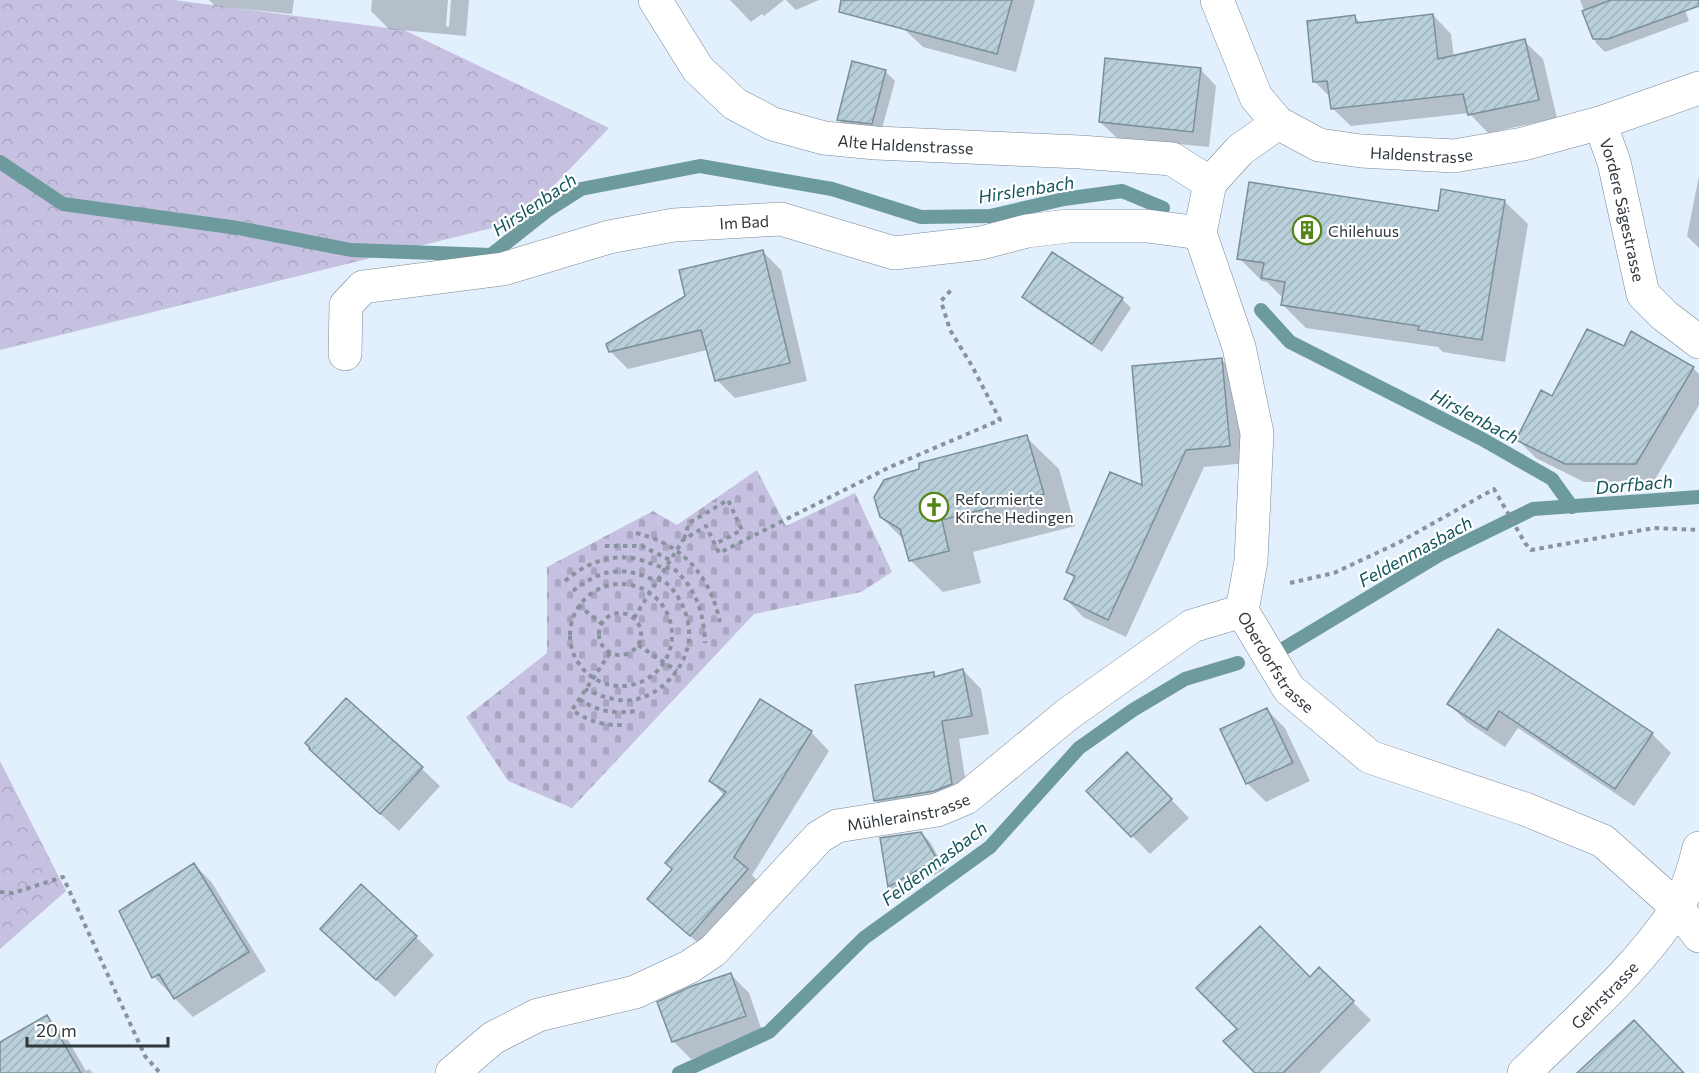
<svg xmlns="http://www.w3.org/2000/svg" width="1699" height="1073" viewBox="0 0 1699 1073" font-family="Commissioner,sans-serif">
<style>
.forest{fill:url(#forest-crowns)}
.cemetery{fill:url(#cemetery-stones)}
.shadow{fill:#0003}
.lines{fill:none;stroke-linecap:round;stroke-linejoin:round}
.stream{stroke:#6c9a9d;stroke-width:14}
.building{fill:url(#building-hatch);stroke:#7a9099;stroke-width:1.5}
.minor-casing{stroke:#798896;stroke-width:34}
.path{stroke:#89939d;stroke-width:4;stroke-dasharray:4.5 4.5;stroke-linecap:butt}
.minor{stroke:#fff;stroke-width:33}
.labels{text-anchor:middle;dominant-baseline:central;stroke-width:4.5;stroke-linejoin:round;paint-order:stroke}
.street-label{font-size:16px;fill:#30373d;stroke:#fff}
.poi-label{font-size:16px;fill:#30373d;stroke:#fff;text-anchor:start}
.water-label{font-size:18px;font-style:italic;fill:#125559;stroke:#fff}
</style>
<defs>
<pattern id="forest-crowns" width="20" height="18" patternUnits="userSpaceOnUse" patternTransform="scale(1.5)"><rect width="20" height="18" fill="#c6c1e1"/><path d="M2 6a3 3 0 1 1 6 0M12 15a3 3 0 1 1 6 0" fill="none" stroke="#aaa6c2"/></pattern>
<pattern id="cemetery-stones" width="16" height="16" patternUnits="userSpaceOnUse" patternTransform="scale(1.5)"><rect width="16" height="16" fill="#c6c1e1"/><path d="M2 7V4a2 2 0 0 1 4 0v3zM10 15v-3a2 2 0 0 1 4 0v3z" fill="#aaa6c2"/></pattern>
<pattern id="building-hatch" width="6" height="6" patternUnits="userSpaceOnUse" patternTransform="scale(1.5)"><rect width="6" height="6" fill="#b9d0da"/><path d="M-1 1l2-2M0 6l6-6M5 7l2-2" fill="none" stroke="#9fb3bc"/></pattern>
</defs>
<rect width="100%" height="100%" fill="#e2effc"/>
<path class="forest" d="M0 0H174L404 30 609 128 520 221 0 350Z
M0 761 66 891 0 949Z"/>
<path class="cemetery" d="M757 470 786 526 855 493 892 572 861 592 754 614 572 808 508 781 466 717 547 653V567L653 511 677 525Z"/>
<path class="shadow" d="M209 0H294L292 14 215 6Z
M372 0H448L446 26 449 27 451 0H469L466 36 389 29 371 11Z
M730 0H784L764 16 762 14 751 22Z
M786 0H819L796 10Z
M912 0H1035L1016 72 923 47 904 29Z
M1580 0H1681L1689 21 1605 52 1596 43Z
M1433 15 1451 34 1454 57 1524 41 1543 59 1557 118 1488 133 1469 113 1351 126 1332 108 1331 98 1315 82 1354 16 1362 24Z
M1200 69 1216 86 1209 147 1117 138 1100 122Z
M885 71 895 81 881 132 847 128 838 119Z
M1699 176V248L1687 236Z
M1505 202 1528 224 1505 362 1443 352 1438 347 1306 328 1283 305 1284 299 1267 282 1262 281 1239 258 1439 213Z
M763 252 781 270 807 381 735 398 717 380 707 350 628 369 610 351Z
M1024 297 1122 299 1131 308 1102 352 1033 306Z
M1624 348 1693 368 1699 374V405L1654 481 1584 482 1536 458 1518 440 1552 398Z
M1222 360 1239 378 1247 463 1204 467 1126 637 1083 617 1066 599 1075 579 1068 572 1144 488Z
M1026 437 1059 469 1075 526 973 552 981 583 943 592 910 560 904 540 881 517Z
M1498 631 1653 735 1671 753 1634 806 1518 728 1505 747 1467 722 1449 704Z
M963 670 981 689 989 734 959 739 969 802 894 819 875 800 933 673 938 678Z
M1267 710 1285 728 1310 781 1266 802 1248 784 1222 730Z
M366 716 440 786 399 831 329 767Z
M811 732 829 751 752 875 765 889 709 953 649 899 674 870 725 796 710 781Z
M1145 772 1189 818 1150 854 1088 791Z
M921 833 930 842 945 869 898 895 889 886Z
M194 864 212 883 266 971 193 1017 154 977 121 912Z
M416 937 434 955 395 997 340 947Z
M1319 969 1371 1020 1319 1073H1257L1310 979Z
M730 974 749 993 763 1034 691 1059 673 1041Z
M47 1017 65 1035 86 1071 89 1069 93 1073H0V1044Z"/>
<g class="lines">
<path class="stream" d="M0 162 63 204 238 228 351 250 491 255 548 210 581 189 700 166 832 189 921 217 990 216 1064 199 1122 191 1163 208
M1261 310 1290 342 1482 439 1552 479 1572 507
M1283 649 1439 555 1533 509 1699 497
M679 1073 769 1032 864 938 990 847 1079 748 1133 710 1185 679 1238 663"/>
</g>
<path class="building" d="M841 0H1012L997 54 839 12Z
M1611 0H1699V6L1608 39H1593L1582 11Z
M1433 14 1438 59 1525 39 1539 100 1468 115 1463 94 1331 109 1327 81 1313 82 1307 21 1355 15 1356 23Z
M1105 58 1201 68 1193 132 1099 122Z
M852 61 886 70 872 124 837 120Z
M1249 182 1438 211 1441 189 1505 200 1482 340 1418 330 1419 326 1281 305 1285 282 1261 278 1264 263 1237 259Z
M763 250 790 363 715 381 701 330 609 352 606 344 685 296 679 270Z
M1052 252 1123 298 1092 344 1022 297Z
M1587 329 1624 346 1631 331 1694 367 1636 464H1565L1516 440 1541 390 1552 396Z
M1222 358 1230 446 1186 450 1108 620 1064 599 1075 576 1066 572 1110 472 1142 485 1132 366Z
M1027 435 1044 494 942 520 949 551 909 561 900 529 880 517 874 497 884 480 919 469V463Z
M1498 629 1653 733 1615 789 1499 711 1487 730 1447 704Z
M963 669 972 716 942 721 952 784 934 791 874 801 855 685 934 672V677Z
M346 698 423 767 380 814 309 749 310 748 305 743Z
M760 699 812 731 734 857 748 869 690 936 647 899 672 869 665 863 726 792 709 781Z
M1267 708 1293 763 1246 784 1220 729Z
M1127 752 1172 799 1131 837 1086 791Z
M921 832 937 859 888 887 880 838Z
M194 863 249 952 174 999 159 974 152 978 119 911Z
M361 884 417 936 376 980 320 929Z
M1260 926 1310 977 1319 967 1354 1001 1283 1073H1255L1223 1041 1237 1029 1196 988Z
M731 973 746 1016 672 1042 657 1002 692 986Z
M47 1015 81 1073H0V1042Z
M1634 1020 1684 1073H1577Z"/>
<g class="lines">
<g class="minor-casing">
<g id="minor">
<path id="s1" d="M655 0 698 69 735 104 773 124 824 138 876 143 1080 152 1172 159 1210 183"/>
<path id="s2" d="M1217 0 1256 97 1278 123 1319 145 1361 151 1454 156 1523 144 1600 123 1699 88"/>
<path id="s3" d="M1278 123 1240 150 1210 183 1200 233 1239 347 1257 433 1251 561 1242 611 1289 689 1370 757 1525 809 1603 841 1677 907 1699 936"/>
<path id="s4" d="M1600 123 1614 162 1643 294 1665 316 1699 342"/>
<path id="s5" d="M345 354 346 305 363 287 503 269 609 237 674 225 781 219 894 253 981 243 1027 231 1068 226H1147L1200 233"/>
<path id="s6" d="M452 1073 493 1038 538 1015 635 992 689 967 713 951 819 837 837 826 937 810 966 798 1068 714 1192 626 1242 611"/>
<path id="s7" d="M1524 1073C1577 1020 1636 971 1677 908 1688 890 1694 868 1699 848"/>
</g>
</g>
<path class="path" d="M636 533C682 544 710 575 720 622
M684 539 689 523 728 500 742 530 715 544
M605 546H642L670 560
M565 581C586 563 612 552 641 560 654 564 659 568 673 568 696 588 704 613 705 643
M1290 583 1334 573 1398 543 1494 489 1525 543 1531 550 1654 528 1699 530
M570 635a51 51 0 1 1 102 0a51 51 0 1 1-102 0Z
M573 591C599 571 618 565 649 578 655 580 661 579 666 583 683 597 694 627 687 649 681 673 658 696 633 700 615 702 601 696 585 689
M578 605 602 624
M599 634a21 21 0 1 1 42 0a21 21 0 1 1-42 0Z
M634 618 683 540 706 526 719 553 890 467 1000 420 972 366 950 330 941 301 953 288
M638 645 677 671
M610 653 572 710C588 721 604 726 623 725
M579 699C597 712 616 714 637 711
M0 892 13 893 63 877 145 1056 160 1073"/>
<use href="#minor" class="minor"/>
</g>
<defs>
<g id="building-ring" transform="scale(1.5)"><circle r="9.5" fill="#fff" stroke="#558517" stroke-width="1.5"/><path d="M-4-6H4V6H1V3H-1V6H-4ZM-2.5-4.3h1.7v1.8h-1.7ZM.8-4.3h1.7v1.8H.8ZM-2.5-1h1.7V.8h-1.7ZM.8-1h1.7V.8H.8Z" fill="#558517"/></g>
<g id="church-ring" transform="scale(1.5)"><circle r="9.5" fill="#fff" stroke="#558517" stroke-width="1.5"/><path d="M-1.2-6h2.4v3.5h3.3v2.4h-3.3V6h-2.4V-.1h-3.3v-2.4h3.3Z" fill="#558517"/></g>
</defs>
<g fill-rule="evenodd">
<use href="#building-ring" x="1307" y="230"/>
<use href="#church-ring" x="934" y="507"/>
</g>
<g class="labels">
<g class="street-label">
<text stroke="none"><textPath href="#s1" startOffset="310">Alte Haldenstrasse</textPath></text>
<text stroke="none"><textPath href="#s2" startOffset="288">Haldenstrasse</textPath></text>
<text stroke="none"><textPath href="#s4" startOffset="90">Vordere Sägestrasse</textPath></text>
<text stroke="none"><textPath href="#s5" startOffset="462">Im Bad</textPath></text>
<text stroke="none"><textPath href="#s3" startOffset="591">Oberdorfstrasse</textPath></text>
<text stroke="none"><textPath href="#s6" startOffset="542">Mühlerainstrasse</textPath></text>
<text stroke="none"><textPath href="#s7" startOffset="112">Gehrstrasse</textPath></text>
</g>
<g class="poi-label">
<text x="1328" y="230">Chilehuus</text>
<text x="955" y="498">Reformierte<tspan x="955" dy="18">Kirche Hedingen</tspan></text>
</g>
<g class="water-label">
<text transform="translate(1026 189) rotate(-9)">Hirslenbach</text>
<text transform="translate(534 204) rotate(-34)">Hirslenbach</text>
<text transform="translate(1475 416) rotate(28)">Hirslenbach</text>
<text transform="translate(1634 484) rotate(-5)">Dorfbach</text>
<text transform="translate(1415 551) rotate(-29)">Feldenmasbach</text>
<text transform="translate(934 863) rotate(-37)">Feldenmasbach</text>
</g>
</g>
<path d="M27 1037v9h141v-9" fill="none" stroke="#30373d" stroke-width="3"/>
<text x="36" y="1037" font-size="18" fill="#30373d" stroke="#ffffff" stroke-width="4.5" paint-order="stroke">20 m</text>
</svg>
